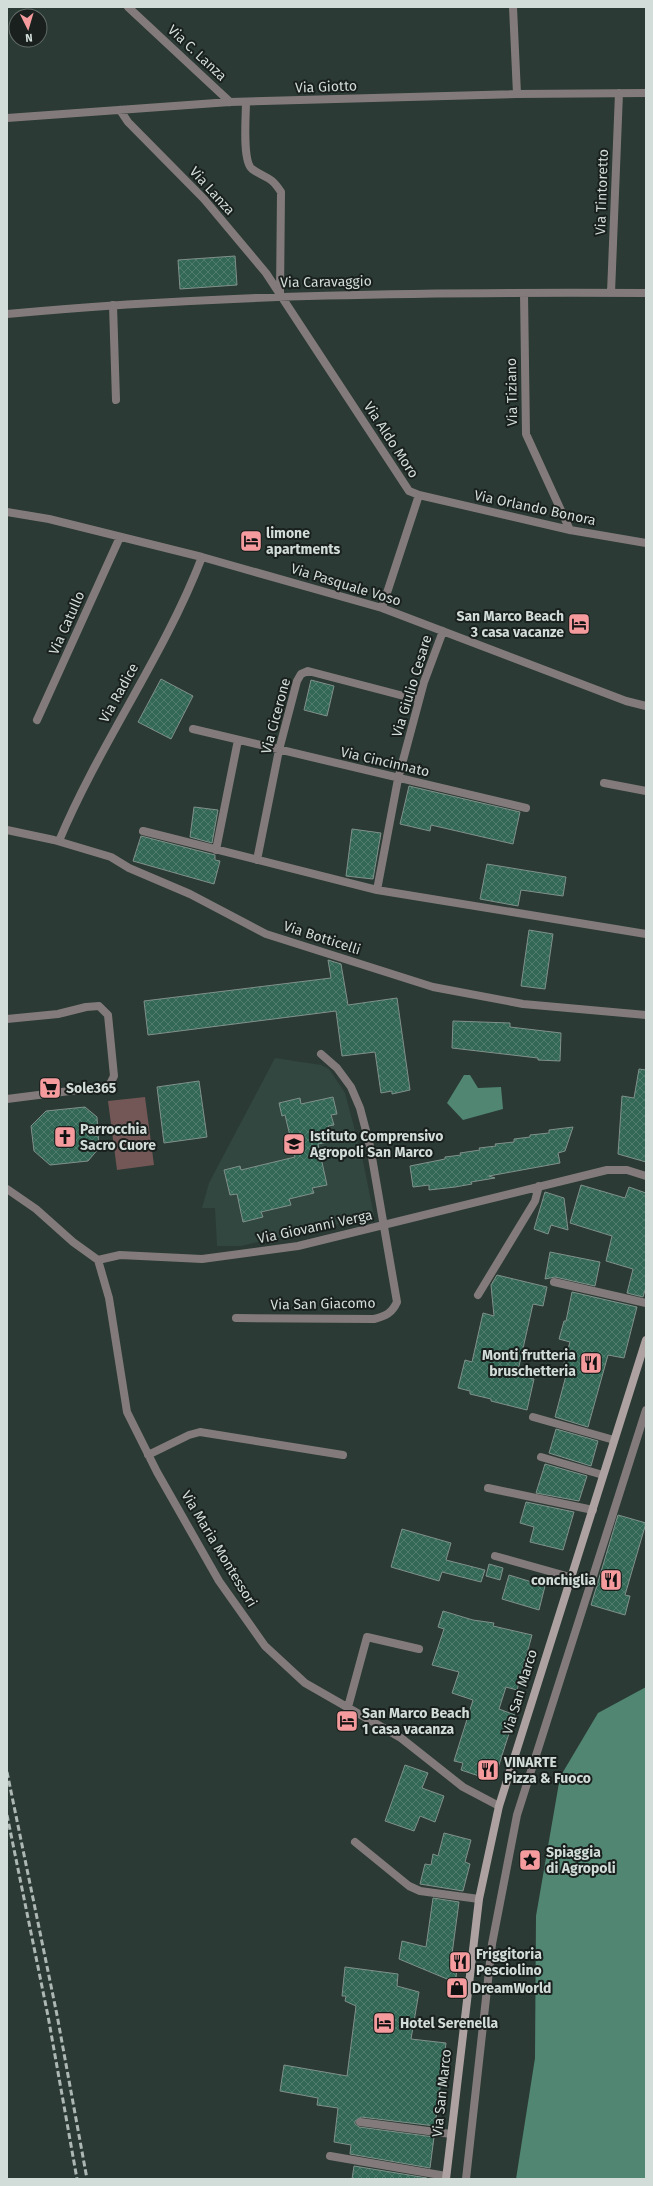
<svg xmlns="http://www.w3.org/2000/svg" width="653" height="2186" viewBox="0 0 653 2186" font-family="'Fira Sans',sans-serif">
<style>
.built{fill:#32473f}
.green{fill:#735656}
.water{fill:#518673}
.building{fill:url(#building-cross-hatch);stroke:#80918a}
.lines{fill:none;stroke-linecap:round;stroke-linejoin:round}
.service{stroke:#837b7b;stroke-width:8}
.pedestrian{stroke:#837b7b;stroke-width:8}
.minor{stroke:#837b7b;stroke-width:8}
.secondary{stroke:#aea1a1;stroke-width:8}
.rail{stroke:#adb8b4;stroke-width:3;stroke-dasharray:6 3;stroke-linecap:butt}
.labels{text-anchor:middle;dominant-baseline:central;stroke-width:4;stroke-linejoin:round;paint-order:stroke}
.street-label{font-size:14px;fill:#d2dcd8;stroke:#19201d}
.poi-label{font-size:14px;font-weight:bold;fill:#d2dcd8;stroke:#19201d;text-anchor:start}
</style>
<defs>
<pattern id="building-cross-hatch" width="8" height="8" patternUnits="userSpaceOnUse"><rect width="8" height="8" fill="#336756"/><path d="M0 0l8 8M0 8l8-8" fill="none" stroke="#507c6e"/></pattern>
</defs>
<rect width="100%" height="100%" fill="#2b3a34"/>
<path class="built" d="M275 1058 321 1065 329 1069 345 1093 363 1161 374 1216 241 1246H217L215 1208H202L209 1183Z"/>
<path class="green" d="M145 1097 154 1165 117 1170 108 1101Z"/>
<path class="water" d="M464 1075H470L478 1088 501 1087 503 1109 463 1120 447 1103Z
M646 1687V2179H516L535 2058 536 1916 560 1777 598 1713Z"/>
<path class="building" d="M235 256 237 285 180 289 178 260Z
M161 679 193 696 171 739 138 722Z
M311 680 334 686 327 716 304 710Z
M409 786 520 812 513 844 431 825 430 831 400 824Z
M194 807 218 810 212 843 190 837Z
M352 829 381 833 373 879 346 876Z
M141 836 215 855V860L220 861 214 884 133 861Z
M487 864 566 877 563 896 521 890 518 906 480 899Z
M529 930 553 934 545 989 521 986Z
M328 960 341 964 348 1005 397 998 410 1090 392 1094V1091L381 1093 375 1052 342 1056 336 1011 148 1035 144 1001 331 978Z
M453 1021 510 1023V1027L561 1033 560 1061 538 1060V1058L452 1048Z
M639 1069 646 1070V1162L618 1154 622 1096 634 1098Z
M199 1081 207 1137 164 1143 157 1087Z
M333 1097 337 1114 331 1115 334 1125 328 1126 332 1141 318 1144 327 1185 312 1188 314 1193 289 1199 291 1205 261 1212 263 1217 243 1222 237 1194 230 1195 224 1170 240 1166 241 1170 295 1157 285 1115 282 1116 279 1103 300 1098 301 1104Z
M85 1107 97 1117 99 1148 88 1161 50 1165 34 1151 31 1126 46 1111Z
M573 1127 565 1151 558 1153 560 1163 489 1176 495 1178 471 1182 472 1184 455 1187 429 1190V1185L413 1187 410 1166 445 1159V1157L461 1155 460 1153 480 1150 479 1148 496 1146 495 1144 514 1142V1139L530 1137V1135L549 1133V1130Z
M581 1185 625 1198 629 1187 646 1193V1287L643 1297 627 1293 633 1269 606 1261 612 1236 570 1223Z
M545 1192 564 1198 568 1230 551 1225 548 1234 534 1229Z
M550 1252 600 1262 595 1286 555 1277 545 1279Z
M497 1275 547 1287 543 1306 533 1304 517 1375 534 1379 527 1410 491 1401V1399L470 1394V1391L458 1388 465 1360 472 1362 483 1313 494 1316 491 1285Z
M572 1292 637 1307 624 1358 608 1355 588 1427 555 1417 568 1368 563 1367 570 1342 559 1339 564 1321H566Z
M556 1429 598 1441 591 1466 549 1453Z
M545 1464 587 1476 579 1501 536 1493Z
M526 1502 574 1512 563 1550 530 1542 534 1527 520 1523Z
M618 1515 646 1523 625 1595 630 1596 625 1615 591 1605Z
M402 1529 451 1543 446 1560 485 1570 481 1582 442 1572 439 1581 391 1567Z
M489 1564 503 1568 500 1580 486 1576Z
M509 1575 545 1586 539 1610 502 1599Z
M443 1611 473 1620 494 1623 493 1626 532 1635 517 1690 506 1687 499 1709 515 1715 496 1774 481 1769 479 1776 461 1770 463 1763 454 1761 473 1700 452 1693 459 1672 432 1665 444 1629 438 1627Z
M405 1765 428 1773 422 1788 444 1796 435 1822 420 1816 414 1831 385 1821Z
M444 1833 471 1840 465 1862 470 1864 463 1891 420 1884 425 1864 431 1865 433 1854 438 1856Z
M433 1898 459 1902 452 1954 458 1956 456 1978 447 1979 399 1959 402 1941 426 1947Z
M345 1967 398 1974 397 1986 419 1992 411 2039 446 2043 435 2126 361 2117 355 2121V2124L359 2127 434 2137 430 2168 350 2154 351 2145 334 2142 338 2108 317 2105 318 2098 280 2091 284 2065 347 2076 356 2006 345 2001 346 1996H342Z
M354 2166 427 2178V2179H352Z"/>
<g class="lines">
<path class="service" d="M113 305 116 400
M554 1282 646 1303
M533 1417 614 1440
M541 1457 603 1475
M488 1488 593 1510
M495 1556 570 1577
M360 2122 451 2134
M330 2156 446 2176"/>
<path class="pedestrian" d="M466 2179 492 1944 517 1815 646 1410"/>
<path class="minor" d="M128 7 230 102
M513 7 517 94
M246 102C246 116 242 161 252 169 266 179 270 175 281 192L280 295
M120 110 128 122 204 199 266 273 409 491 419 495 382 608
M7 118 230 102 517 94 646 93
M524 293 526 434 570 530
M611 293 619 93
M7 314C220 294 433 292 646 293
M419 495 570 530 646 543
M7 512 49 519 202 557 382 608 626 701 646 706
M37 720 120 537
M193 729 526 808
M604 783 646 791
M7 830 54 840 111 857 129 868 190 894 266 934 433 987 523 1004 646 1015
M143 831 377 890 646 934
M59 841C100 743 164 656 202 557
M216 850 238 740
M257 860 279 750 297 681 301 674 308 671 419 700
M377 890 398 779 424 682 443 631
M7 1019 58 1014 86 1007 99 1006 108 1015 114 1076 109 1086 7 1099
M7 1189 36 1209 73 1242 98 1260 120 1255 202 1259 298 1246 607 1170H627L646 1176
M98 1260 109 1298 127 1412 157 1472 219 1581 265 1646 305 1683 401 1738 463 1787 499 1806
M478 1295 535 1201 539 1186
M236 1318 374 1319C386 1316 392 1313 397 1302L370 1146 360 1108 351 1087 337 1068 321 1054
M148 1455 189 1435 200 1432 343 1455
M348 1707 367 1637 419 1649
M355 1842 409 1886 420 1891 479 1899"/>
<path class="secondary" d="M446 2179 479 1899 499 1806 646 1340"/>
<path class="rail" d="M7 1772 57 2015 87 2179
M7 1815 48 2016 77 2179"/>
</g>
<defs>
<g id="hotel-square" transform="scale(1.15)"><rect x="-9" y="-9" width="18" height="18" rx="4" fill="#f59b9e" stroke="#19201d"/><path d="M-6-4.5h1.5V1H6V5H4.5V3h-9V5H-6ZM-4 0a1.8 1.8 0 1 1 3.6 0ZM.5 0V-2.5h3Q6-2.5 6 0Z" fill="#111"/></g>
<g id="supermarket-square" transform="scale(1.15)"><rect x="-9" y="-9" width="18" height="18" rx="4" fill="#f59b9e" stroke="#19201d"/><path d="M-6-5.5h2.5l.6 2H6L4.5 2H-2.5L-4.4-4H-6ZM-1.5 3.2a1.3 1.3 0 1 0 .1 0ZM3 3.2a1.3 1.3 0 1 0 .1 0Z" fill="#111"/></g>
<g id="church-square" transform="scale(1.15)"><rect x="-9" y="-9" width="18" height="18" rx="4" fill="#f59b9e" stroke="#19201d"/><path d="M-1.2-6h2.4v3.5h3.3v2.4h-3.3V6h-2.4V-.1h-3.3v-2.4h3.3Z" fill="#111"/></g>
<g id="school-square" transform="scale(1.15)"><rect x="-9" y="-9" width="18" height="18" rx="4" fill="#f59b9e" stroke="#19201d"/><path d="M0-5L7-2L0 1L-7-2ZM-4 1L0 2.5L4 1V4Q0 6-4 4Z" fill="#111"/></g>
<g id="restaurant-square" transform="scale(1.15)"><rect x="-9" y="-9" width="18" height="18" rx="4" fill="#f59b9e" stroke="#19201d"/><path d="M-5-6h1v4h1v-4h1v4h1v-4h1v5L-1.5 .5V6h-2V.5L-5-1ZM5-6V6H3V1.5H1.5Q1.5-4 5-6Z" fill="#111"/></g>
<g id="sight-square" transform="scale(1.15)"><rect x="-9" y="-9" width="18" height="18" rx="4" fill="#f59b9e" stroke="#19201d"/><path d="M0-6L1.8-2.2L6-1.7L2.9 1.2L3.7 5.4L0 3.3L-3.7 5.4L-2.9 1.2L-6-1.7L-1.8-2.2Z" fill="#111"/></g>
<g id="shop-square" transform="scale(1.15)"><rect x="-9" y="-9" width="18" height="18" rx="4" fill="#f59b9e" stroke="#19201d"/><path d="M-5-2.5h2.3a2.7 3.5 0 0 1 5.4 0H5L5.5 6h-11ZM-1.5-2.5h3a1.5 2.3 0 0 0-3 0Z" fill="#111"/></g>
</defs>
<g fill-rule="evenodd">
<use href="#hotel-square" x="251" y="541"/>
<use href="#hotel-square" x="579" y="624"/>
<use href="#supermarket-square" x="50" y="1088"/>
<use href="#church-square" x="65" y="1137"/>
<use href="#school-square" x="294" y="1144"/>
<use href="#restaurant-square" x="591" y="1363"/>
<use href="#restaurant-square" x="611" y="1580"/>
<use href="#hotel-square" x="347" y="1721"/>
<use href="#restaurant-square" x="488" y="1770"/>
<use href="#sight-square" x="530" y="1860"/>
<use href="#restaurant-square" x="460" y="1962"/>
<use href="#shop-square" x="457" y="1988"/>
<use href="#hotel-square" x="384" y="2023"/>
</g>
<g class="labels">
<g class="street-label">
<text transform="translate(197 53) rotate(43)">Via C. Lanza</text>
<text transform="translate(326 87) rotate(-2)">Via Giotto</text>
<text transform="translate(212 191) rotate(48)">Via Lanza</text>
<text transform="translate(602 192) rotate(-88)">Via Tintoretto</text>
<text transform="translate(326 282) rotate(-1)">Via Caravaggio</text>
<text transform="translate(512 392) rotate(-91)">Via Tiziano</text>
<text transform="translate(391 440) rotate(57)">Via Aldo Moro</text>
<text transform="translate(535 508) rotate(12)">Via Orlando Bonora</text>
<text transform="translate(346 585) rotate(17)">Via Pasquale Voso</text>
<text transform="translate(67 623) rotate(-66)">Via Catullo</text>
<text transform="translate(412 686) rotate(-73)">Via Giulio Cesare</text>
<text transform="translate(119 693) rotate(-61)">Via Radice</text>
<text transform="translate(276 716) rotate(-75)">Via Cicerone</text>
<text transform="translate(385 762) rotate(13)">Via Cincinnato</text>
<text transform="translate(322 938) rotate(18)">Via Botticelli</text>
<text transform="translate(315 1227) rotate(-12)">Via Giovanni Verga</text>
<text transform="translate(323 1304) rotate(-1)">Via San Giacomo</text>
<text transform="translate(219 1549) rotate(59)">Via Maria Montessori</text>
<text transform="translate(520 1692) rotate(-73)">Via San Marco</text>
<text transform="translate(442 2093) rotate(-84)">Via San Marco</text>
</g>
<g class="poi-label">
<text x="266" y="533">limone<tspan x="266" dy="16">apartments</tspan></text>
<text x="564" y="616" text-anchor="end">San Marco Beach<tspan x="564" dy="16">3 casa vacanze</tspan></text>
<text x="66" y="1088">Sole365</text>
<text x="80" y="1129">Parrocchia<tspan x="80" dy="16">Sacro Cuore</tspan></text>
<text x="310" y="1136">Istituto Comprensivo<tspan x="310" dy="16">Agropoli San Marco</tspan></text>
<text x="576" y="1355" text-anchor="end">Monti frutteria<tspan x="576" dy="16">bruschetteria</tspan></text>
<text x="596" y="1580" text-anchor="end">conchiglia</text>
<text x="362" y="1713">San Marco Beach<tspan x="362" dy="16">1 casa vacanza</tspan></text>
<text x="504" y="1762">VINARTE<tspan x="504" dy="16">Pizza &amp; Fuoco</tspan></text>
<text x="546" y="1852">Spiaggia<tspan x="546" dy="16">di Agropoli</tspan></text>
<text x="476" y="1954">Friggitoria<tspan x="476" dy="16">Pesciolino</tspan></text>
<text x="472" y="1988">DreamWorld</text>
<text x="400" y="2023">Hotel Serenella</text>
</g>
</g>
<rect width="653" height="2186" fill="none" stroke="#d2dcd8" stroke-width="16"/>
<g transform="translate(28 28) rotate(175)"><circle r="19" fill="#19201d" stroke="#636b68"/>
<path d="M0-3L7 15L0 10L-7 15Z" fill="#f59b9e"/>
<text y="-6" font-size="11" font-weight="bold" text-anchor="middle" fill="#d2dcd8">N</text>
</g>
</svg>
